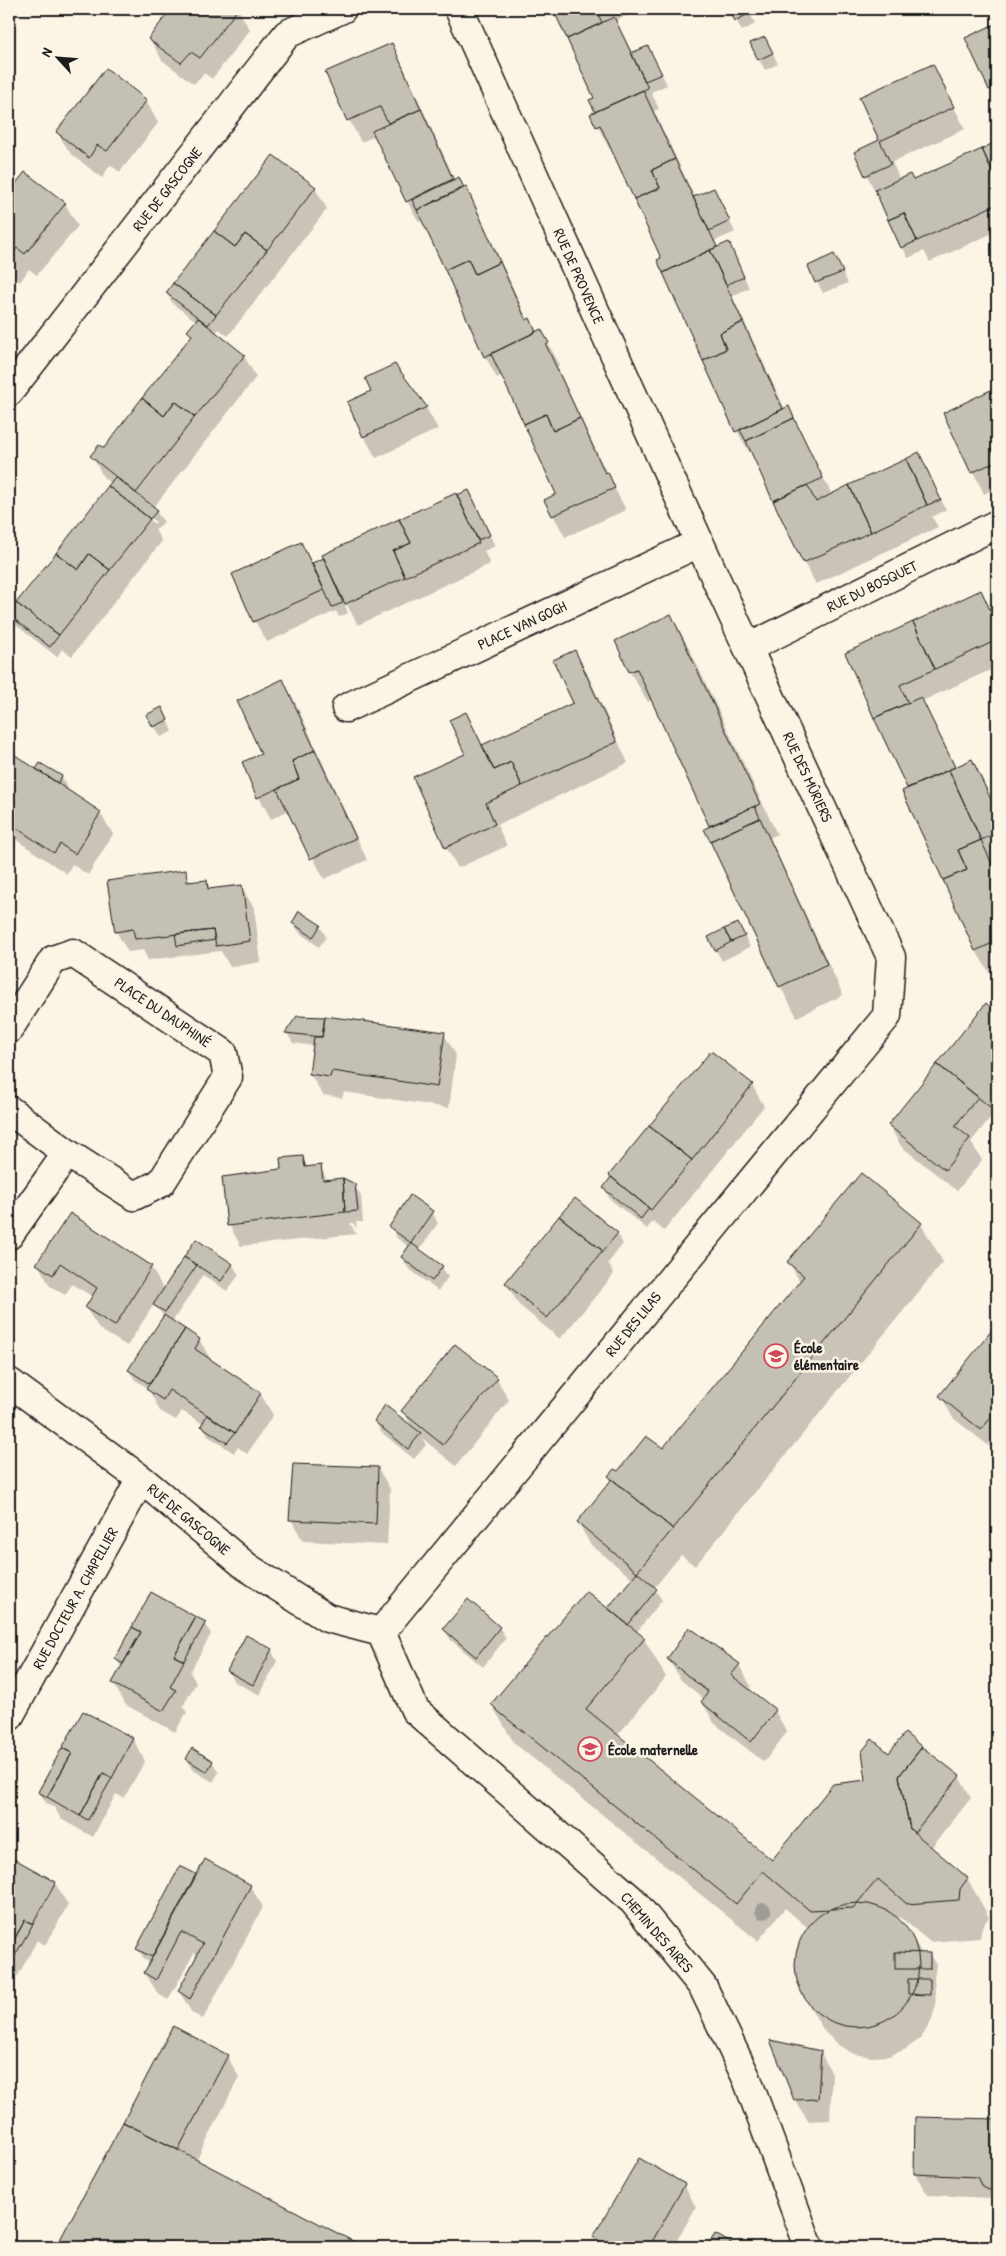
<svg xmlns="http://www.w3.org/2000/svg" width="1006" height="2256" viewBox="0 0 1006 2256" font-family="'Patrick Hand',sans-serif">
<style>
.shadow{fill:#0003;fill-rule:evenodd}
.building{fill:#c4c0b3;stroke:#1c1c1c}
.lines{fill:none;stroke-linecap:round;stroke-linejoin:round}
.street-casing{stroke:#1c1c1c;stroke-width:31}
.street{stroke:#fcf5e5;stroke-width:28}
.tree{fill:#a09c93}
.labels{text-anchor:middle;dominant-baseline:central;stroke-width:5;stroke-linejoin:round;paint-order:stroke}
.street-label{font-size:15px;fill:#1c1c1c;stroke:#fcf5e5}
.poi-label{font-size:15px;font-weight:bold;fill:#1c1c1c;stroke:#fcf5e5;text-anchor:start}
</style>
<rect width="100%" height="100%" fill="#fcf5e5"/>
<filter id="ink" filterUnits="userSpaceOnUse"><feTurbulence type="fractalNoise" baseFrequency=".02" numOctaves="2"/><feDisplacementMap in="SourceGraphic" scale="10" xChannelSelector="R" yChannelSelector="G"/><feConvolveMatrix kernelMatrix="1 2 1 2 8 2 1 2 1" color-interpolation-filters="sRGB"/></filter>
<g filter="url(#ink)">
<path class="shadow" d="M172 9H238L250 30 212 79 204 73 194 84 162 60 150 39Z
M554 9H642L615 21 633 54 654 58 667 85 651 92 659 109 654 111 695 198 719 200 735 232 715 241 718 248 734 254 749 288 732 296 785 409 788 407 794 418 832 495 919 454 946 510 932 517 938 527 816 584 804 563 752 451 749 452 737 431 663 258 612 147 609 148 592 115 597 113 596 98Z
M730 9H748L755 24 742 31Z
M997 25V102L967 39Z
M391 45 403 66 455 180 465 188 477 209 528 321 529 320 537 333 541 331 560 365 557 367 607 474 626 510 565 537 545 500 558 495 502 375 497 378 485 356 423 220 419 222 407 201 375 136 361 142 349 120 327 72Z
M771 49 778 64 765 70 759 59Z
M933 65 965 129 892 162 900 180 913 181 997 142V231L930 262 924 251 908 258 856 153 881 141 861 98Z
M146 101 158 123 120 172 110 165 102 178 70 153 57 132Z
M25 173 65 204 78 226 37 275 29 269 20 282 9 272V195Z
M315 188 327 209 228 336 219 329 215 334 244 356 256 377 153 508 164 522 155 530 162 541 72 656 62 649 57 657 16 625 10 615 112 484 104 478 92 456 104 450 192 337 189 331 196 321 173 304 167 293ZM117 491 156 522 155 524 117 494Z
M809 266H839L848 283 823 293Z
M395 366 426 408 438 429 376 458 364 436 373 392Z
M997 389V487L984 494 945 414Z
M469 491 495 546 484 551 490 564 358 625 347 605 345 606 348 613 339 617 336 611 267 642 255 621 301 544 313 564Z
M981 592 997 623V667L922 701 956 768 971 761 997 810V859L992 861 997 872V968L989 972 976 951 904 791 909 789 846 653Z
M671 616 688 646 777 834 770 838 843 995 797 1017 780 986 711 827 652 700 648 702 630 672Z
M574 652 587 673 628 763 497 825 507 846 458 868 446 847 466 754 465 713 483 746 575 704Z
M283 681 295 702 367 860 324 879 289 810 271 819 259 797 244 763 263 755Z
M162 709 173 731 161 737 148 715Z
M9 753 40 773 37 769 40 764 62 777 68 788 66 790 100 813 113 834 88 875 72 864 67 874 9 835ZM56 777 61 785H58L54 778Z
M185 872 191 883 206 881 211 890 241 886 254 908 261 962 230 967 221 951 148 960 143 950 128 952 116 931Z
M9 916 14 925 9 932Z
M293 923 320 926 326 937 319 947 300 933Z
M744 935 750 947 722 961 716 950Z
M986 1005 997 1014V1123L990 1118 971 1142 982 1160 957 1191 901 1146 889 1125Z
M287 1033 444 1034 456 1055 449 1108 344 1092 342 1098 323 1095 310 1074 314 1046 293 1043Z
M752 1085 764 1106 664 1231 653 1221 647 1229 610 1199 604 1188 612 1178 611 1175Z
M302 1157 308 1168 320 1167 328 1181 354 1185 361 1196 363 1222H356L357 1229 353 1223H350L356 1234 241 1246 229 1225 282 1170Z
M432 1212 438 1223 419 1250 442 1267 448 1277 438 1291 408 1268 402 1257 409 1247 397 1238 391 1227Z
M70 1214 151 1267 164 1290 196 1241 232 1264 239 1275 227 1291 203 1275 172 1322 199 1339 212 1362 260 1393 273 1415 247 1454 238 1447 234 1453 208 1436 203 1424 182 1411 176 1420 160 1411 148 1388 135 1380 129 1370 164 1317 154 1304 127 1346 99 1329 86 1308 93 1297 72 1284 65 1295 50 1286 38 1264Z
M921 1224 943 1262 695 1566 681 1555 654 1588 662 1600 636 1633 644 1639 666 1677 617 1736 772 1862 867 1781 889 1754 959 1777 971 1798 931 1848 967 1878 989 1917 982 1927 980 1938 930 1942 900 1917 898 1919 913 1938 922 1954 930 1955 936 1965 934 1979 936 2005 931 2022 921 2038 906 2049 889 2056 871 2057 854 2054 838 2045 824 2031 806 2000 799 1983 796 1965 799 1947 808 1928 785 1908 758 1941 514 1743 492 1705 612 1613 609 1608 633 1579 590 1544 578 1522 612 1481 610 1477 663 1450 800 1282 789 1262Z
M617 1234 623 1244 608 1263 614 1274 560 1339 519 1305 506 1283Z
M997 1326V1446L994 1450 953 1418 941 1396Z
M497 1379 509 1400 456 1466 422 1438 426 1445 414 1459 381 1432 375 1421 413 1429 403 1411Z
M378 1468 390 1489 387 1545 303 1541 291 1519Z
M9 1490 15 1501 9 1517Z
M152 1593 205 1623 211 1634 190 1672 196 1683 183 1706 187 1712 175 1732 126 1705 113 1683 122 1668 116 1659Z
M499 1627 506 1638 483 1667 451 1640 444 1629Z
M271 1650 277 1661 260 1695 235 1682 229 1671Z
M668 1659 739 1665 751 1686 748 1690 775 1711 787 1732 764 1762 714 1723 702 1702 704 1699 681 1680Z
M84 1712 133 1739 145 1761 124 1798 116 1794 93 1837 61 1819 55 1808 46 1803 39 1792Z
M187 1759 212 1762 219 1772 213 1782 193 1770Z
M9 1858 55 1883 68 1905 45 1945 37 1940 18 1976 9 1971Z
M180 1867 197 1878 250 1886 263 1907 203 2019 192 2013 179 1991 198 1955 194 1953 168 2000 158 1994 145 1973 151 1963 144 1959 138 1949Z
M174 2028 227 2056 239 2077 196 2161 361 2247H58Z
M820 2052 832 2073 830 2120 808 2121 795 2100Z
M916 2118 997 2121V2209L990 2198 928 2195 915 2174Z
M684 2185 696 2207 673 2247H600L594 2237Z"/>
<path class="building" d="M171 9H238L200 58 191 52 181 63 148 39Z
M553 9H596L602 23 567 39Z
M729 9H748L750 13 735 21Z
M614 17 648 88 595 112 589 100 594 98 567 39Z
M997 23V86L989 90 965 38Z
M765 37 773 53 758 60 750 43Z
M392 43 421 109 388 123 380 107 347 121 325 72Z
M648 46 662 74 645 81 631 53Z
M933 64 954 107 880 141 891 164 865 176 854 152 879 140 859 97Z
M106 68 147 100 107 151 97 145 89 158 56 132Z
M643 90 675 159 652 170 660 188 634 199 600 125 596 127 590 114Z
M421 109 453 179 406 202 372 131Z
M997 141V182L982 149Z
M982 149 997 182V204L917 241 904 213 888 220 875 190 910 174 913 180Z
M273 155 316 187 267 250 245 234 235 247 214 231Z
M675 159 717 247 663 273 657 260 661 258 634 199 660 188 652 170Z
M25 172 66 203 25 254 17 248 9 259V192Z
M459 177 464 188 417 210 412 200Z
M466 186 500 262 475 274 468 259 445 270 417 210Z
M714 188 730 221 709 231 693 197Z
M904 213 917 241 901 248 888 220Z
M214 231 235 247 245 234 267 250 216 315 173 283Z
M729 242 744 277 726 285 710 250Z
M710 250 743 322 720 333 726 349 703 361 663 273Z
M834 254 843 272 815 283 808 266Z
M468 259 475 274 500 262 526 320 530 318 536 332 484 357 445 270Z
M173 283 216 315 208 325 166 293Z
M198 318 245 355 195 417 175 401 164 416 142 398 192 335 187 331Z
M743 322 783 409 735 432 703 361 726 349 720 333Z
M541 329 549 343 546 345 580 418 553 431 546 414 524 424 491 354Z
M395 364 427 407 363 437 347 402 371 391 365 378Z
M997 387V447L992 449 997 461 971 473 943 413Z
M142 398 164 416 175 401 195 417 136 493 90 456 99 445 104 448Z
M789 406 794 418 746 441 740 430Z
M546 414 553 431 580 418 605 473 608 472 615 488 552 516 544 500 556 494 524 424Z
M794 418 823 478 773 501 746 441Z
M997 447V461L992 449Z
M919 452 941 500 927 505 906 459Z
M906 459 927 505 871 532 849 485Z
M115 477 158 510 150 519 108 486Z
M807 485 816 502 849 485 871 532 803 563 773 501Z
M108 486 150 519 110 570 89 554 78 570 56 553Z
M469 490 490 535 478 540 457 495Z
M456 493 479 543 405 577 393 551 411 543 399 519Z
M399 519 411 543 393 551 405 577 345 604 322 555Z
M301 542 324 590 253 622 232 574Z
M56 553 78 570 89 554 110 570 59 635 16 603Z
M324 558 343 603 332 607 312 563Z
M981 590 997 625V640L935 669 913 622Z
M16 603 59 635 50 647 9 615Z
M671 614 760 804 709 826 637 669 629 672 615 641Z
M913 622 935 669 900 685 908 703 874 718 845 653Z
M575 650 617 742 522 786 511 762 494 770 482 745 573 703 553 660Z
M283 679 315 750 292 761 299 779 257 798 242 762 261 754 237 701Z
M921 697 955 767 907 788 874 718Z
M162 707 168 720 153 727 146 715Z
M466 712 494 770 511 762 522 786 486 803 495 824 445 848 413 777 465 754 449 720Z
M315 750 356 838 310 859 277 789 299 779 292 761Z
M9 751 101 812 75 854 60 844 54 853 9 823Z
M972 759 997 812V833L981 840 949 770Z
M40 763 62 776 58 783 36 769Z
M949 770 981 840 958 850 967 870 943 880 902 791Z
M755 806 760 818 710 841 704 829Z
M760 818 827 964 779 987 710 841Z
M981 840 997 875V941L975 951 943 880 967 870 958 850Z
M186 870 187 882 207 880 208 889 242 885 250 941 216 946 213 930 135 939 133 929 115 932 107 881Z
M299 911 321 925 313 937 292 923Z
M738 923 745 936 731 942 724 929Z
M724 929 731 942 715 951 708 937Z
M213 930 215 940 177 946 175 934Z
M986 1003 997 1013 996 1112 937 1064Z
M297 1016 325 1017 322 1037 285 1033Z
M325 1016 445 1032 437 1087 332 1071 330 1077 309 1074 314 1037H322Z
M711 1051 753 1084 692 1160 649 1126Z
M937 1064 978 1097 955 1126 970 1138 945 1170 888 1125Z
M649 1126 692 1160 651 1210 609 1175Z
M303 1156 305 1167 321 1165 323 1180 343 1178 345 1212 227 1226 222 1177 281 1169 280 1158Z
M861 1173 922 1223 673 1529 608 1476 614 1469 618 1471 646 1436 663 1448 804 1276 787 1262Z
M611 1177 649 1208 641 1219 603 1188Z
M343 1178 355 1184 358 1211 345 1212Z
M410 1195 433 1211 411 1243 389 1227Z
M575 1198 618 1233 603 1251 559 1216Z
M70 1213 152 1266 115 1326 85 1308 97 1288 60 1263 53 1275 36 1264Z
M559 1216 603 1251 547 1318 505 1283Z
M196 1239 233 1264 221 1281 184 1257Z
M411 1243 443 1266 432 1281 401 1257Z
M184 1257 197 1265 165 1312 153 1305Z
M164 1315 185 1329 150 1384 128 1370Z
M997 1324V1410L981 1430 939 1396Z
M185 1329 200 1339 195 1349 261 1393 235 1433 169 1390 163 1400 146 1389Z
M455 1344 498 1378 443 1445 401 1411Z
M385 1405 421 1433 408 1449 374 1421Z
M207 1415 235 1433 227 1443 201 1426Z
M293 1464 378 1467 376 1524 289 1520Z
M612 1479 673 1529 637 1572 577 1522Z
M637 1572 657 1589 628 1625 608 1608Z
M586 1591 645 1638 586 1709 772 1860 833 1784 866 1780 862 1751 872 1739 889 1753 905 1733 922 1747 899 1776 910 1829 968 1878 960 1889 959 1900 907 1904 878 1879 853 1908 809 1910 763 1871 736 1904 499 1712 491 1704Z
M151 1592 196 1617 174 1656 184 1661 170 1687 176 1690 163 1711 112 1683 141 1632 132 1627Z
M468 1599 500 1627 476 1657 443 1629Z
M196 1617 206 1622 184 1661 174 1656Z
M132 1627 141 1632 123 1664 115 1659Z
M689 1627 740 1664 731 1675 776 1710 751 1742 701 1702 708 1692 667 1659Z
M246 1635 272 1649 253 1685 227 1671Z
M83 1711 133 1738 112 1778 103 1773 80 1816 47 1797 72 1753 62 1748Z
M922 1747 960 1776 914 1833 910 1829 899 1776Z
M62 1748 72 1753 47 1797 38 1792Z
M192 1748 213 1761 207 1772 186 1759Z
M103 1773 112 1778 88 1820 80 1816Z
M9 1856 56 1882 33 1924 25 1920 9 1949Z
M205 1859 251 1885 190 1999 178 1991 203 1944 181 1932 156 1980 144 1973Z
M180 1866 196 1874 152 1957 136 1949Z
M795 1965a62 62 0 1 1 124 0a62 62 0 1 1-124 0Z
M25 1920 33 1924 13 1959 9 1957V1949Z
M895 1952 930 1953V1969H895Z
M908 1979H930V1995L908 1994Z
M173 2026 228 2055 178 2150 123 2122Z
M770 2040 821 2051 818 2099 794 2100Z
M915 2117 997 2119V2189L989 2190 982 2187 977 2177 914 2174Z
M123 2122 178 2150 364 2247H273L259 2240 255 2247H56Z
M639 2158 685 2184 649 2247H627L616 2240 611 2247 593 2237Z
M715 2234 738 2247H707Z
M259 2240 273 2247H255Z"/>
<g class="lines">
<g class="street-casing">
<path id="street" d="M9 392 287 34 342 9
M748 648 997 524
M346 708 699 543
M9 1029 53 960 73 953 223 1053 228 1077 161 1183 134 1196 67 1153 9 1110
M9 1235 67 1153
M9 1382 141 1479 247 1567 327 1618 381 1632
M381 1632 887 1016 891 957 720 588 459 9
M381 1632 415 1710 633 1901 703 1987 747 2079 809 2247
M9 1717 141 1479"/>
</g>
<use href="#street" class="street"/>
</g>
<circle class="tree" cx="763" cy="1911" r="8"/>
</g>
<defs>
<g id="school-ring" transform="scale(1.25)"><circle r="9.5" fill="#fcf5e5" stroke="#d1495b" stroke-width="1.5"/><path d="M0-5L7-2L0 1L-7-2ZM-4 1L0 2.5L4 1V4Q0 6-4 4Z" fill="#d1495b"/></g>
</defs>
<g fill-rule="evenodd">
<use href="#school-ring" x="776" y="1356"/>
<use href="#school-ring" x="590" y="1749"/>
</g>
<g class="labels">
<g class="street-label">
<text transform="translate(167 189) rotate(-52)">RUE DE GASCOGNE</text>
<text transform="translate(579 276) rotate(66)">RUE DE PROVENCE</text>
<text transform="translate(872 586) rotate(-26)">RUE DU BOSQUET</text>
<text transform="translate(522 625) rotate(-25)">PLACE VAN GOGH</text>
<text transform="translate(808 777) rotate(65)">RUE DES MÛRIERS</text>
<text transform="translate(163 1012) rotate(34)">PLACE DU DAUPHINÉ</text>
<text transform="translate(633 1324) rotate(-51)">RUE DES LILAS</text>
<text transform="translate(189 1519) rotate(40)">RUE DE GASCOGNE</text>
<text transform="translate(75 1598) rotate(-61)">RUE DOCTEUR A. CHAPELLIER</text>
<text transform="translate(657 1932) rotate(49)">CHEMIN DES AIRES</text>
</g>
<g class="poi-label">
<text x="794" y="1347">École<tspan x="794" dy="17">élémentaire</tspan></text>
<text x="608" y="1749">École maternelle</text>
</g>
</g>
<rect width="1006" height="2256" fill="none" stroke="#fcf5e5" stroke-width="30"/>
<rect x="15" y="15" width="976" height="2226" fill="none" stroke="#1c1c1c" stroke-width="2" filter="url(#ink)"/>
<g transform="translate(58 58) rotate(296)" stroke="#fcf5e5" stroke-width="4" paint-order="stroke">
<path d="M0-4L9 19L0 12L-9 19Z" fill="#1c1c1c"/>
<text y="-8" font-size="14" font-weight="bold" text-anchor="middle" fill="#1c1c1c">N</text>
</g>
</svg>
